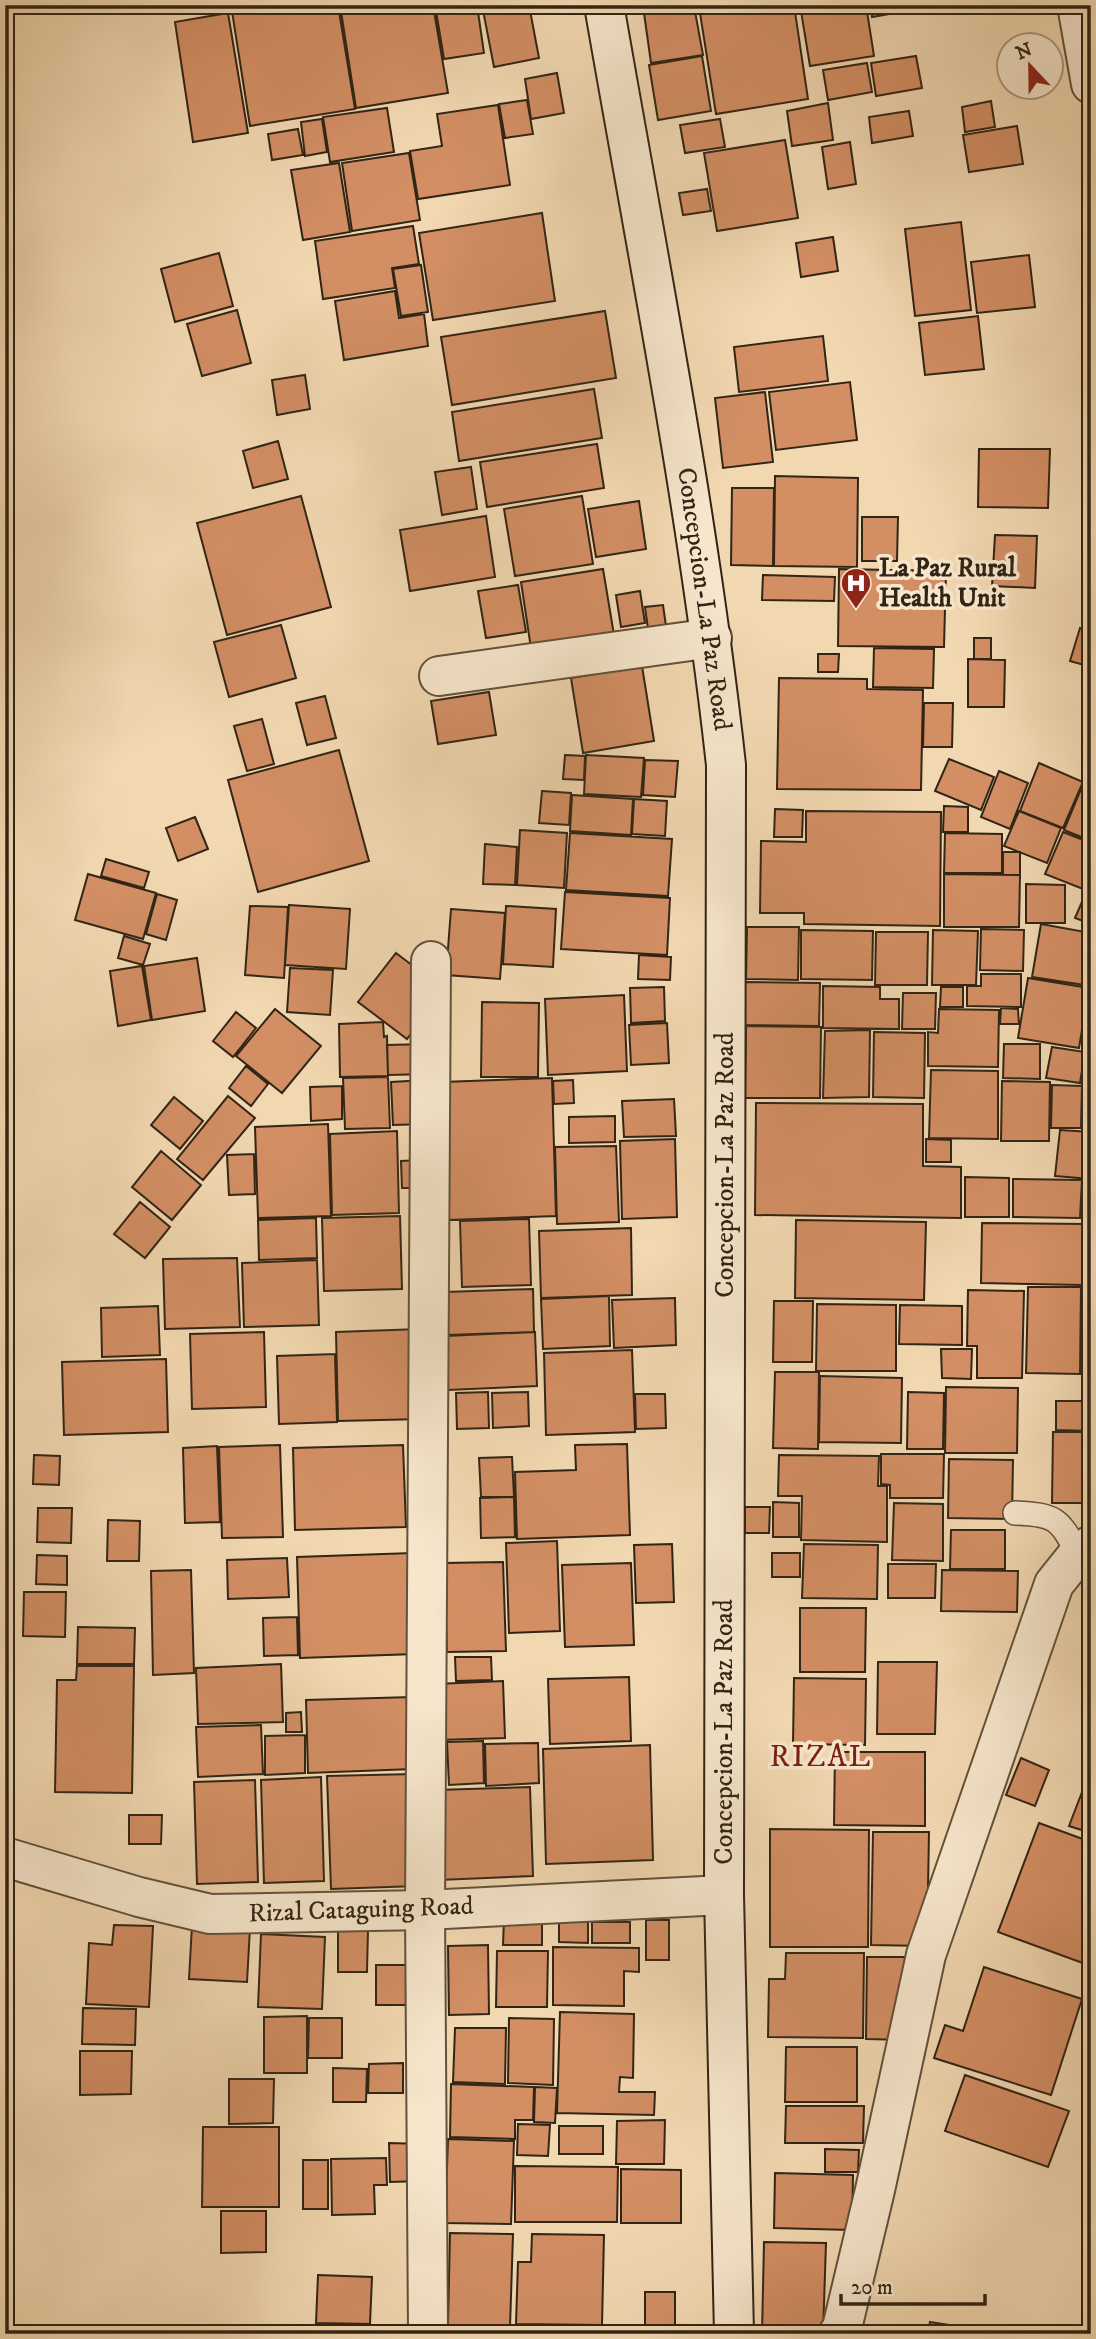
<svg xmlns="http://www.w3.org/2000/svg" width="1096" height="2339" viewBox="0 0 1096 2339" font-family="'IM FELL DW Pica',serif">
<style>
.building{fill:#d38e64;stroke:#312515;stroke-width:2}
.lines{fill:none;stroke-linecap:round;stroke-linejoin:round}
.service-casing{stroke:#61523c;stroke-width:26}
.minor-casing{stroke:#61523c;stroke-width:42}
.tertiary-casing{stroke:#61523c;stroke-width:42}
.secondary-casing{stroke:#312515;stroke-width:42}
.service{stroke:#f7e6cc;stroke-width:23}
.minor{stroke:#f7e6cc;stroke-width:38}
.tertiary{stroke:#f7e6cc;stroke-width:38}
.secondary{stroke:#f7e6cc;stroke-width:38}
.labels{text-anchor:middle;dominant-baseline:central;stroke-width:7;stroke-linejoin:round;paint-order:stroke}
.poi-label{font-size:26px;font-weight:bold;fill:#312515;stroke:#f7e6cc;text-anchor:start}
.street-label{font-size:26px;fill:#312515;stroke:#f7e6cc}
.quarter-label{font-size:30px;letter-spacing:2px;fill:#7a1f14;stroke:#f7e6cc}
</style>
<rect width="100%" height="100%" fill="#f2d8b1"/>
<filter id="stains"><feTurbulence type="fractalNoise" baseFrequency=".00286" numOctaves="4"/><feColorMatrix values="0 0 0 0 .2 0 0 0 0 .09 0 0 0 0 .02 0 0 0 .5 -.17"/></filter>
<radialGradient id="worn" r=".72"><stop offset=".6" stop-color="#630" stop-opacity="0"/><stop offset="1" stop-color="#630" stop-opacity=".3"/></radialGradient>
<path class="building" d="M231 5H338L355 109 250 126Z
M340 5H433L448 93 356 108Z
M435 5H477L484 53 444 59Z
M482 5H529L539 58 494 67Z
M750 5H794L808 99 716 114 700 13Z
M800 5H866L874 56 810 66Z
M871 5H907V11L872 17Z
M694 6 703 55 651 63 644 13Z
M228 13 248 133 193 142 175 22Z
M702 56 711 111 658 120 649 65Z
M916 56 922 88 876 96 871 63Z
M867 63 872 92 828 100 823 70Z
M557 73 564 113 531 119 525 79Z
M527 100 533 134 505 138 499 104Z
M991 101 995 127 965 132 962 107Z
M828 103 833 140 792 146 787 111Z
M498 105 510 185 418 199 410 151 442 146 437 114Z
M387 108 394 152 330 162 323 117Z
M909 111 913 136 872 143 869 117Z
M322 119 327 152 305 156 301 122Z
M720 119 725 147 685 153 680 125Z
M1017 126 1023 164 969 172 963 135Z
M298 129 303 155 272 160 268 134Z
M785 140 798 218 717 231 704 153Z
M850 142 856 184 828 189 822 147Z
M409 153 420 220 352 231 342 163Z
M339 163 350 232 303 240 291 170Z
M707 189 711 211 683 215 679 193Z
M542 213 555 301 433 320 419 233Z
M961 222 971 310 915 316 905 229Z
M413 226 419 264 392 268 395 288 323 299 315 241Z
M833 237 838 271 801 277 796 243Z
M219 253 233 306 175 322 161 269Z
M1029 255 1035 307 977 313 971 262Z
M421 265 428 312 401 316 393 269Z
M395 291 399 318 424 314 428 346 344 360 335 301Z
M237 310 251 363 202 376 187 324Z
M605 311 616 378 452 405 441 337Z
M978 316 984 369 925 375 919 323Z
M823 336 828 381 739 392 734 347Z
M305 375 310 409 277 415 272 380Z
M850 382 857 440 776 450 769 392Z
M594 389 602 438 459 461 452 412Z
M765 392 773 462 723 468 715 398Z
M278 441 288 479 253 488 243 451Z
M597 444 604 488 487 507 480 462Z
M979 449H1050L1048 508 978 507Z
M471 467 477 509 442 515 435 472Z
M775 476 858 478 857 567 774 566Z
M732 488H774L773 566 731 565Z
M301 496 331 607 227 635 197 523Z
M582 496 593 564 515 576 504 509Z
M639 501 646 549 596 557 588 509Z
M486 516 495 577 410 591 400 530Z
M862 517H898L897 561H862Z
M995 535 1037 536 1035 588 992 586Z
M603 569 615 641 532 655 521 582Z
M839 569 946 571 944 647 838 646Z
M763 575 835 577 834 601 762 600Z
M518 585 526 632 486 638 478 591Z
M640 591 645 623 621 627 616 595Z
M663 605 666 626 648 629 645 607Z
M281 625 296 678 229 697 214 642Z
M1080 628 1091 631V667L1070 661Z
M974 638H991V659H974Z
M874 648 934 649 933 688 873 687Z
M818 654H839L838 672H818Z
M968 659 1005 660 1004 707H968Z
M642 666 654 741 583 753 571 678Z
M779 678 867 679V689L923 690 921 790 777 789Z
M489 692 496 735 438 744 431 701Z
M325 696 336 738 307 745 296 703Z
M924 703H953L952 747H923Z
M262 719 274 764 247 771 234 726Z
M339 750 369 861 258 892 228 780Z
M565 755 585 756 584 780 563 779Z
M586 755 644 758 641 797 584 794Z
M949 759 994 777 981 810 935 791Z
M645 760 678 761 675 797 643 795Z
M1039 763 1083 782 1063 828 1020 811Z
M999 771 1028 783 1010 829 981 817Z
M1083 784 1091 787V841L1064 830Z
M542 791 571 793 569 825 539 823Z
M572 795 633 799 631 835 570 831Z
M634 799 667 801 665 836 632 834Z
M944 806 968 807V832H943Z
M775 809 803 810 802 837H774Z
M806 811 941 812 940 926 804 924V913H760L761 841 806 842Z
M1019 811 1061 828 1047 863 1004 846Z
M195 817 208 849 178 861 166 828Z
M520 830 567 833 564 888 517 885Z
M1063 832 1091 843V871L1083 889 1045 874Z
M570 833 672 839 668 896 566 890Z
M945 833 1002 834V873H944Z
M485 844 517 847 515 885 483 884Z
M1003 852H1020V875H1003Z
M106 859 149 872 144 888 101 876Z
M88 874 156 893 143 939 75 920Z
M944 874 1020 875 1019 927H944Z
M1091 881V924L1075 918Z
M1026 884 1065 885V923H1026Z
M565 892 670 898 667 955 561 949Z
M157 894 177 900 166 940 146 934Z
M289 905 350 909 346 969 285 965Z
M250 906 288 907 284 978 245 975Z
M506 906 556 909 553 967 503 964Z
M451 909 505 913 500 979 446 975Z
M1041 924 1091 933V986L1032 977Z
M747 927H799L798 980 746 979Z
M981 929 1024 930 1023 971 980 970Z
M801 930 873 931 872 980 801 979Z
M933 930 978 931 976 985H932Z
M876 932H928L927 985H875Z
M124 936 150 944 143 965 118 958Z
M396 953 430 979 428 1011 407 1039 358 1002Z
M639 955 671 957 670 980 638 979Z
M197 958 205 1011 152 1020 144 966Z
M142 966 151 1020 118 1026 110 971Z
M290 968 333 970 330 1015 287 1012Z
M981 974H1021V1007L967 1006V986H981Z
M1028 978 1089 988 1079 1048 1018 1038Z
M745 982 820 983 819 1026 745 1025Z
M823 986 880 987V999H899V1029L823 1028Z
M664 987 665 1021 631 1023 630 988Z
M941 987H963V1007H940Z
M903 993H936L935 1029H902Z
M624 995 627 1071 548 1075 545 999Z
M482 1002 539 1003 538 1077H481Z
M1001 1008 1018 1009 1019 1024H1000Z
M275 1009 321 1046 282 1093 236 1056Z
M939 1009 999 1010 998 1067 928 1066V1032L938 1033Z
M236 1012 256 1028 233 1057 213 1041Z
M1091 1013V1045L1082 1042Z
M383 1022 384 1037 387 1036 388 1076 340 1077 339 1024Z
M667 1023 669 1063 631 1065 629 1025Z
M746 1026 821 1027 820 1098H745Z
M870 1030 869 1097 823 1098 825 1031Z
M874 1032 925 1033 924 1098 873 1097Z
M427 1044 428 1074 388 1075 387 1045Z
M1004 1044H1040V1079L1003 1078Z
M1052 1047 1085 1052 1080 1083 1046 1078Z
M246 1066 268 1084 251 1106 229 1088Z
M931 1070 998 1071V1139L929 1138Z
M388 1077 390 1128 345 1129 343 1078Z
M552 1078 556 1216 448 1220 443 1082Z
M426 1080 427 1124 393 1125 391 1082Z
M573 1080 574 1103 554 1104 553 1081Z
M1002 1081 1050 1082 1049 1141H1001Z
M1052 1085 1082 1086 1081 1128H1051Z
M342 1086V1119L311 1121 310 1087Z
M1083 1086H1091V1128H1082Z
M228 1096 255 1118 203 1180 177 1159Z
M174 1097 203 1121 180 1149 151 1125Z
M674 1099 676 1136 624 1137 622 1101Z
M756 1103 923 1104V1166L961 1167V1218L755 1215Z
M615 1116V1142L569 1143V1117Z
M328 1124 331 1216 258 1218 255 1127Z
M1060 1130 1091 1132V1179L1055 1176Z
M397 1131 399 1213 332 1215 330 1134Z
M675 1139 677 1217 622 1219 620 1141Z
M926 1139 951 1140V1162H926Z
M616 1146 619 1222 557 1224 555 1147Z
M161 1151 201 1185 172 1220 132 1187Z
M254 1154 255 1194 229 1195 227 1155Z
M422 1160 423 1188H402L401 1161Z
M965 1177 1009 1178V1217H965Z
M1013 1179 1082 1180 1080 1218 1013 1217Z
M140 1202 170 1227 145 1258 114 1234Z
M1087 1208H1091V1271H1086Z
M400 1216 402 1289 324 1291 322 1218Z
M316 1218 317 1258 259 1260 258 1220Z
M529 1219 531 1285 462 1287 460 1221Z
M796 1220 926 1222 924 1300 795 1298Z
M982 1223 1084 1224 1082 1285 981 1283Z
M631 1228 632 1295 541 1298 539 1231Z
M237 1258 240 1327 165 1329 163 1259Z
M317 1260 319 1325 244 1327 242 1263Z
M1028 1287H1081L1080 1374 1026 1373Z
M533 1289 534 1332 447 1335 446 1292Z
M968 1290 1024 1291 1022 1378H977V1346H967Z
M609 1296 610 1346 543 1349 541 1299Z
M675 1298 676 1345 614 1348 612 1300Z
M774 1301H813L812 1362H773Z
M817 1304 896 1305V1371H816Z
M900 1305 962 1306V1345L899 1344Z
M158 1306 160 1355 102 1357 101 1308Z
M1086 1311H1091V1370H1085Z
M420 1329 423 1419 338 1421 336 1332Z
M264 1332 266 1407 192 1409 190 1334Z
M535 1332 537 1386 448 1390 446 1336Z
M941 1349H972L971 1379 942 1378Z
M632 1350 635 1432 546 1435 544 1353Z
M335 1354 337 1422 279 1424 277 1356Z
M166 1359 168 1432 64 1435 62 1362Z
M775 1372H819L818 1449 773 1448Z
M820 1376 902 1378 901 1443 819 1442Z
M946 1387 1018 1388 1017 1453H945Z
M488 1392 489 1428 457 1429 456 1393Z
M528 1392 529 1426 493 1428 492 1393Z
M908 1392 944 1393 943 1449H907Z
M635 1394H665L666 1428 636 1429Z
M1056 1401H1091V1431L1056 1430Z
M1053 1432H1091V1503H1052Z
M627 1444 630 1535 517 1539 515 1472 576 1470 575 1445Z
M280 1445 283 1537 222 1538 219 1447Z
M403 1445 406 1527 295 1530 293 1448Z
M217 1446 220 1522 185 1523 183 1448Z
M881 1454H944L943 1498H890V1485L881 1484Z
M34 1455 60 1456 59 1485 33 1484Z
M779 1455 879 1456 878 1486H887V1542L801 1540 802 1496H778Z
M512 1457 514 1497H481L479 1458Z
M949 1459 1013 1460 1012 1519 948 1518Z
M514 1497 515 1537 481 1538 480 1498Z
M773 1502 799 1503V1537H773Z
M894 1503 943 1504V1561L892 1560Z
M745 1507H770L769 1533H745Z
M38 1508H72L71 1543 37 1542Z
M108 1520 140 1521 139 1561H107Z
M951 1530H1005V1569H950Z
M557 1541 560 1631 509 1633 506 1543Z
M672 1544 674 1602 636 1603 634 1545Z
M804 1544 878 1545 877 1599 802 1598Z
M412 1553 415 1654 300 1658 297 1557Z
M772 1553H800V1577H772Z
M37 1555 67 1556V1585L36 1584Z
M287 1558 289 1597 228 1599 227 1560Z
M503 1562 506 1651 447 1652 444 1563Z
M631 1563 634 1645 565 1647 562 1565Z
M888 1564H936L935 1598H888Z
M191 1570 194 1673 153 1675 151 1571Z
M942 1570 1018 1571 1017 1612 941 1611Z
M24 1592H66L65 1637 23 1636Z
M800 1608H866L865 1672H800Z
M297 1617 298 1655 264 1656 263 1618Z
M78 1627 135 1628 134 1664H77Z
M455 1657H491L492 1680 456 1681Z
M878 1662H937L935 1734H877Z
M281 1664 283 1722 198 1724 196 1668Z
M77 1666H134L132 1793 55 1792 57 1680H76Z
M629 1677 631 1741 550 1744 548 1679Z
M794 1678 866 1679 865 1745 793 1744Z
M503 1681 505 1738 438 1740 436 1684Z
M412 1697 413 1769 308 1773 306 1700Z
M301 1712 302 1732H286V1713Z
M261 1725 263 1774 198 1777 196 1727Z
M305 1735V1773L265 1775V1736Z
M483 1741 484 1783 449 1785 447 1742Z
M538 1743 539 1783 486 1786 485 1744Z
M650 1745 653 1860 546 1864 543 1749Z
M835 1752H925V1826L834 1825Z
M1021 1758 1049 1770 1035 1806 1006 1795Z
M414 1774 417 1886 331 1889 327 1776Z
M321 1777 324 1881 264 1883 261 1780Z
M255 1780 258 1882 197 1884 194 1782Z
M530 1787 533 1876 439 1880 436 1790Z
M1084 1787 1091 1789V1833L1069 1826Z
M129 1815H162L161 1844H129Z
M1039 1823 1091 1842V1966L998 1932Z
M770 1829 869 1830 868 1947H770Z
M873 1832H929L927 1946 871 1945Z
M504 1918H542V1945H503Z
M646 1920H669V1960H646Z
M559 1922H588V1943L559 1942Z
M592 1922H630V1943H592Z
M114 1925 153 1926 149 2007 86 2004 89 1943 112 1945Z
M192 1925 250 1928 247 1982 189 1979Z
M338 1930H368L367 1972H338Z
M261 1934 325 1937 322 2009 258 2007Z
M488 1945 489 2014 449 2015 448 1946Z
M553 1947 639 1948V1972L624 1971V2006L553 2005Z
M497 1951H548L547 2007H496Z
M786 1953H864L863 2038 768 2037 769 1979H785Z
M867 1957H908L907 2040 866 2039Z
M376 1965H417L416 2005H376Z
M984 1967 1082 1999 1051 2095 934 2058 945 2025 963 2031Z
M83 2008 136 2009 135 2045 82 2044Z
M560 2012 634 2014 633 2078 620 2077 619 2092H655L654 2115 557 2113Z
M307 2016V2073H264V2017Z
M309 2018H342V2058H308Z
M509 2018 554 2019 553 2085 508 2083Z
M455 2028H506L505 2084 453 2082Z
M786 2047H857V2102H785Z
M80 2051H132L131 2094 80 2095Z
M403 2063V2093H368L369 2064Z
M333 2068 367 2069 366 2102H333Z
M965 2075 1069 2111 1048 2167 945 2131Z
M229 2079H274L273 2123 229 2124Z
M451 2084 534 2087 533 2120H515V2139L450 2137Z
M535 2087 557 2088 555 2123 534 2122Z
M786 2106H864L863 2143H785Z
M665 2120 664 2164H616L617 2121Z
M518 2124 550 2125 548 2156 517 2155Z
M559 2126H603V2154H559Z
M203 2127H279V2207H202Z
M448 2139 514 2141 511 2224 445 2223Z
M389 2143 423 2144 422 2181 390 2182Z
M825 2149 859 2150 858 2172H825Z
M386 2158 387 2185H374L375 2214 332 2215 331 2159Z
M303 2160H328V2209H303Z
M515 2166 618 2167 617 2222H515Z
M621 2169 681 2170V2223H621Z
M775 2173 853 2175 852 2230 774 2228Z
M221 2211H266V2252L221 2253Z
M450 2233 513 2234 510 2327 448 2325Z
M532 2234 604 2235 602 2325 516 2324 518 2262H531Z
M764 2242 826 2243 823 2334H762Z
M318 2275 372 2277 370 2324 316 2323Z
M645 2292H675V2328H645Z
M930 2322 994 2332 993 2334H928Z"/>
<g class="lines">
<g class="service-casing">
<path id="service" d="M1015 1513C1056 1515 1059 1518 1078 1554"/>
</g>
<g class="minor-casing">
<path id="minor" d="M1077 5 1091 84
M439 676 712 638
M428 2334 425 1910 431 961
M838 2334 842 2328 875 2190 926 1955 1054 1584 1078 1554 1091 1545"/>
</g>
<g class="tertiary-casing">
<path id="tertiary" d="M5 1857 139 1897 210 1914 425 1910 724 1895"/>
</g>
<g class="secondary-casing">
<path id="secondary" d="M604 5C648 258 698 510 726 765L724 1895 734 2334"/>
</g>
<use href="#service" class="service"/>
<use href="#minor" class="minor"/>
<use href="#tertiary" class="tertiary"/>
<use href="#secondary" class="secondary"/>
</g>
<defs>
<g id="hospital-pin" transform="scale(1.575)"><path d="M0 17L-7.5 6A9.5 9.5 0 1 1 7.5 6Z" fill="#8f2418" stroke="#f7e6cc"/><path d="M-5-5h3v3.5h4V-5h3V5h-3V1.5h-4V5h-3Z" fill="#fff"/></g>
</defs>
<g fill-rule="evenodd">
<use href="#hospital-pin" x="856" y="583"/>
</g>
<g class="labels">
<g class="poi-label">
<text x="879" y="568">La Paz Rural<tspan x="879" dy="30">Health Unit</tspan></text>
</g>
<g class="street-label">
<text transform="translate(704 599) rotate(82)">Concepcion-La Paz Road</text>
<text transform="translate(725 1165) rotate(-90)">Concepcion-La Paz Road</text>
<text transform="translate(724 1732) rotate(-90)">Concepcion-La Paz Road</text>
<text transform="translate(361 1910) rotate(-2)">Rizal Cataguing Road</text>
</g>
<g class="quarter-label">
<text x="821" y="1757">RIZAL</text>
</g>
</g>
<rect width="1096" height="2339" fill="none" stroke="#f2d8b1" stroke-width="28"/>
<rect x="7" y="7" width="1082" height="2325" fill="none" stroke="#312515" stroke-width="3.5"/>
<rect x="14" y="14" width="1068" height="2311" fill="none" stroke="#312515" stroke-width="2"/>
<g transform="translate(1030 66) rotate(338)"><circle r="33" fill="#f7e6cc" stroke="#a89983" stroke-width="2"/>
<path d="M0-5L12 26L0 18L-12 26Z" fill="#8f2418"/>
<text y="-10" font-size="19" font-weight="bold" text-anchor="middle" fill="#312515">N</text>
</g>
<path d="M841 2294v10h144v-10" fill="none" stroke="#312515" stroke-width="3.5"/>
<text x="851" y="2294" font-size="21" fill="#312515" stroke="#f7e6cc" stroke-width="5" paint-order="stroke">20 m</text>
<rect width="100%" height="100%" filter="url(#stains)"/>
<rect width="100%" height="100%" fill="url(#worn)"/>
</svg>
